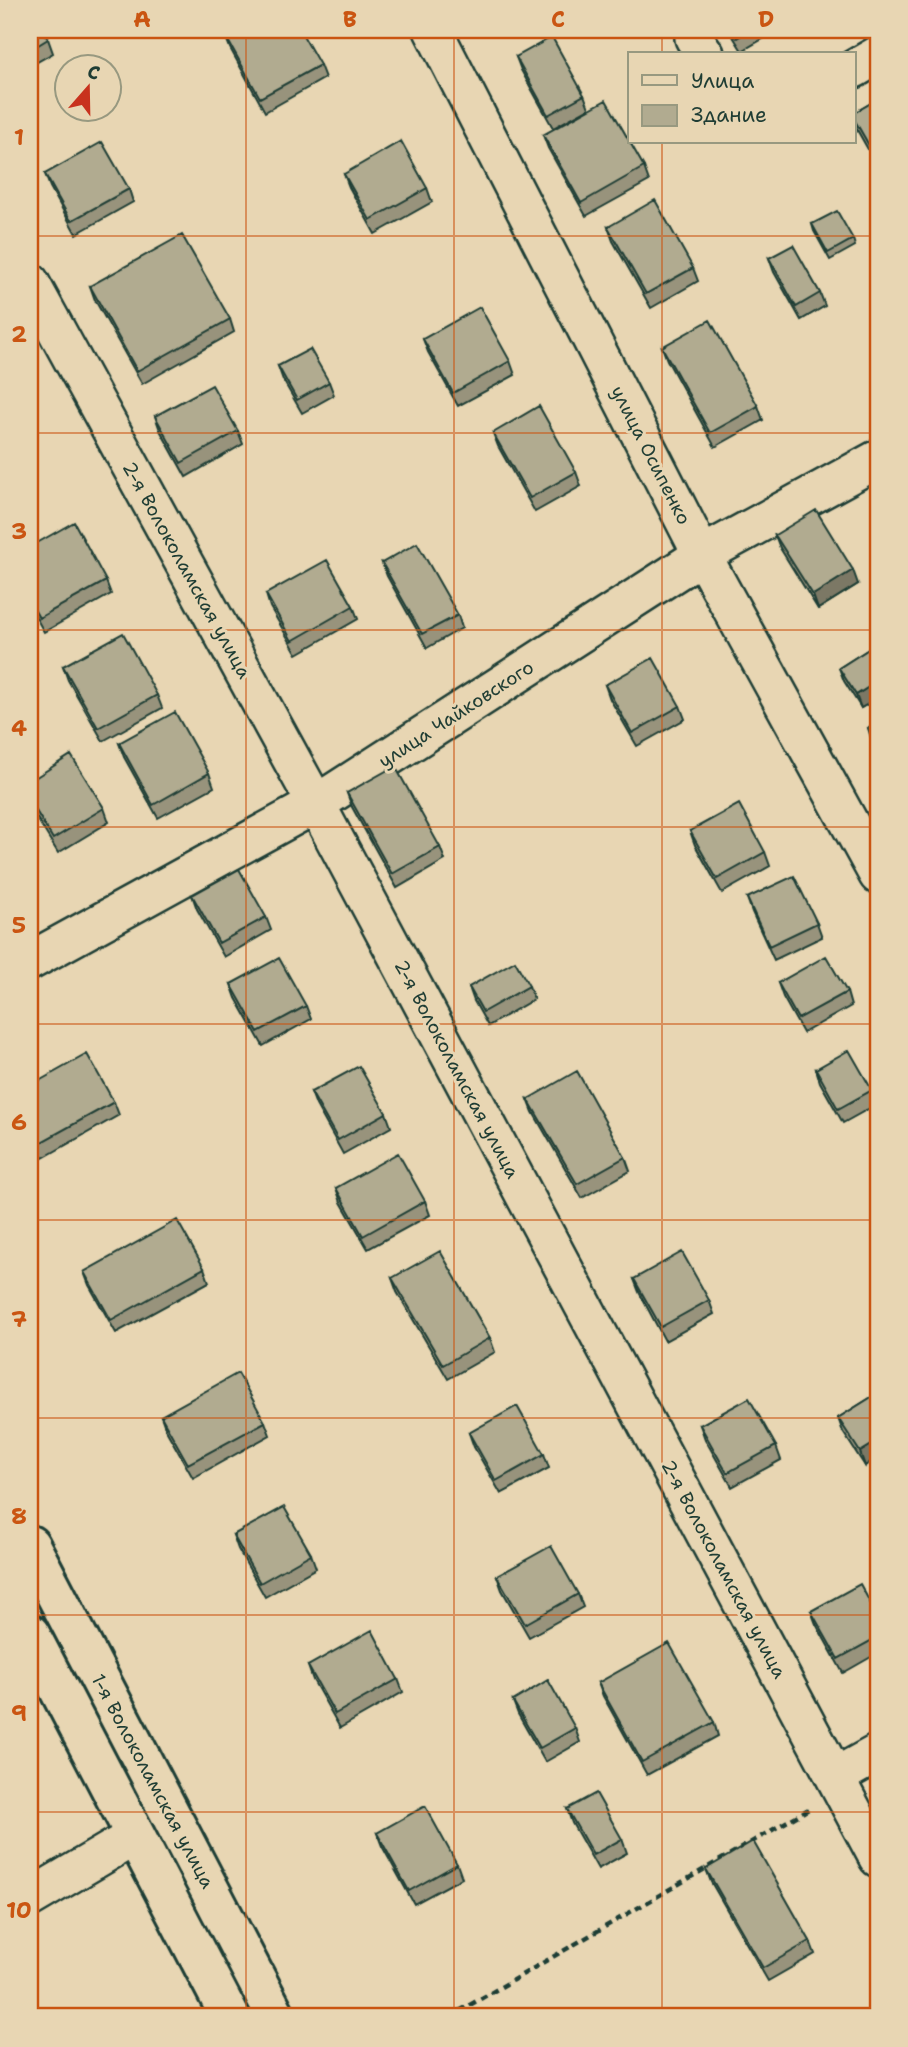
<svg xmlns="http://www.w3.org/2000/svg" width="908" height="2047" viewBox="0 0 908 2047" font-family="'Shantell Sans',sans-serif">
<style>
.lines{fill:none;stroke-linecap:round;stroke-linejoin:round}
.minor-casing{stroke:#1f3d34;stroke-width:42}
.major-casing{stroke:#1f3d34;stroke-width:44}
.path{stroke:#1f3d34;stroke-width:4.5;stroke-dasharray:7 5;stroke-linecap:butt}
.minor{stroke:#e8d6b3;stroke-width:37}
.major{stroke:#e8d6b3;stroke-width:38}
.wall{fill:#98937c;stroke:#1f3d34;stroke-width:2}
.shaded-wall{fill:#7c7865;stroke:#1f3d34;stroke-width:2}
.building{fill:#b1ab90;stroke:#1f3d34;stroke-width:2}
.grid{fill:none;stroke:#ca5512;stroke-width:2;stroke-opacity:0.55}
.labels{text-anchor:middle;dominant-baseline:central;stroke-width:6;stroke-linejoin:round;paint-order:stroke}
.street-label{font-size:19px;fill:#1f3d34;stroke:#e8d6b3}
.neatline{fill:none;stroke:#ca5512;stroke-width:2.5}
.grid-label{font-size:23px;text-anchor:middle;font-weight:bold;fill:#ca5512}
</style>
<rect width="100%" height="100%" fill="#e8d6b3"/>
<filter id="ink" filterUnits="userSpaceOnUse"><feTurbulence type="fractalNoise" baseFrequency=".0143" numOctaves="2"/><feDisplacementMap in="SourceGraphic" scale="14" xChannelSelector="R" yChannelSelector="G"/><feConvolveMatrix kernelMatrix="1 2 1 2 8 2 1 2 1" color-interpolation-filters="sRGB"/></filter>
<g filter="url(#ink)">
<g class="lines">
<g class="minor-casing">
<path id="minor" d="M433 30 702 555 878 875
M694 38 705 54
M854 69 878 55
M30 282 316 804 878 1858
M30 961 316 804 702 555 878 459
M835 1777 878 1753
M30 1898 135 1836"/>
</g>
<g class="major-casing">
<path id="major" d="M30 1545 276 2017
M30 1634 230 2017"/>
</g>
<path class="path" d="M449 2017 812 1807"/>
<use href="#minor" class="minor"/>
<use href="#major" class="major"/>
</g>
<path class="wall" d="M30 30 48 39 53 53 30 66Z
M729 30H778L742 51Z
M225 35 320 65 325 78 265 112 230 48Z
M516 57 584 95 589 108 553 128 521 70Z
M878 99V167L856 128 854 121V113Z
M543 135 644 167 649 181 586 216 548 148Z
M45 174 129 189 133 202 76 234 50 187Z
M344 174 427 188 432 202 375 234 349 187Z
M812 224 853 239 855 246 830 260 814 231Z
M608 227 693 268 698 281 651 308 613 241Z
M769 258 820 293 825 306 801 320 774 272Z
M90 286 230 319 234 332 142 384 95 300Z
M423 339 510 361 515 375 458 406 428 352Z
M662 347 758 406 763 420 715 447 667 360Z
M278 366 329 382 334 395 302 413 283 380Z
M155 416 238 431 243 444 186 477 160 430Z
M493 433 576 472 581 486 535 512 498 446Z
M775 535 858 584 818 609 780 548Z
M30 547 106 581 111 594 44 632 30 607Z
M382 563 458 615 462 628 427 648 387 576Z
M266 594 353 606 358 619 297 654 270 607Z
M878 643V698L861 708 844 681 839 668Z
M63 666 157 695 162 708 103 741 68 680Z
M605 685 680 706 685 719 637 746 610 699Z
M878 721V751L872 741 868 728Z
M119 743 209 773 214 787 158 818 124 757Z
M30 781 104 808 109 822 58 853 30 807Z
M347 793 440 847 445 860 397 888 352 807Z
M690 831 765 852 770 866 722 893 695 845Z
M192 895 266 917 271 930 224 957 197 909Z
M747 898 817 923 822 937 774 960 752 912Z
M778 983 847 992 851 1006 803 1033 783 997Z
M231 984 306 1006 311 1019 263 1046 236 998Z
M529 986 534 999 488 1026 474 1001 469 987Z
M816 1069 872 1090 877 1104 843 1123 820 1082Z
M30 1086 114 1102 119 1115 43 1158 30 1135Z
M311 1092 386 1113 391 1127 343 1154 316 1105Z
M528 1099 625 1157 630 1171 582 1198 533 1112Z
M336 1188 425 1201 430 1215 368 1249 341 1202Z
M204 1268 209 1282 116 1333 89 1285 84 1272Z
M392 1278 490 1338 495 1352 448 1379 397 1292Z
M634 1279 709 1300 714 1314 665 1341 639 1292Z
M878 1393 865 1466 843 1432 838 1418Z
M161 1416 265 1422 270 1435 193 1478 166 1430Z
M700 1425 776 1446 781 1460 732 1487 705 1439Z
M469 1433 544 1454 549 1468 501 1494 474 1447Z
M233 1535 311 1554 316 1568 265 1597 238 1549Z
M497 1576 578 1594 583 1607 529 1637 502 1590Z
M811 1611 878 1617V1653L843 1673 816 1624Z
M308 1666 398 1679 403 1692 340 1728 313 1680Z
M598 1683 714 1722 718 1736 647 1775 603 1696Z
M513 1701 575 1728 580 1742 545 1762 518 1714Z
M567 1809 622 1839 627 1853 598 1869 572 1823Z
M377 1833 457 1864 462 1878 414 1904 382 1846Z
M706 1869 810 1941 815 1954 768 1981 711 1882Z"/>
<path class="shaded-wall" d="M853 570 858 584 818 609 813 595Z
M878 681V698L861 708 856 695Z
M878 1441V1457L865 1466 860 1452Z"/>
<path class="building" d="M30 30H43L48 39 30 50Z
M234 30H300L320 65 260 98 225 35Z
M732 30H750L737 38Z
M552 37 584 95 548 115 516 57Z
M878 99V161L854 119V113Z
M606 100 644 167 581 203 543 135Z
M401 141 427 188 370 220 344 174Z
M102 142 129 189 71 221 45 174Z
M655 200 693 268 646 294 608 227Z
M837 211 853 239 828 253 812 224Z
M182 235 230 319 137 371 90 286Z
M793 245 820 293 796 307 769 258Z
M480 307 510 361 453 393 423 339Z
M710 320 758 406 710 433 662 347Z
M310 349 329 382 297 400 278 366Z
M212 385 238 431 181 463 155 416Z
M539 406 576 472 530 498 493 433Z
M816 510 853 570 813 595 775 535Z
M74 522 106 581 39 618 30 602V547Z
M417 543 458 615 422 634 382 563Z
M327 560 353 606 292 641 266 594Z
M123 633 157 695 98 728 63 666Z
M878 643V681L856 695 839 668Z
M653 658 680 706 632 733 605 685Z
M175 712 209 773 153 805 119 743Z
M878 721V745L868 728Z
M71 755 104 808 53 839 30 801V781Z
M395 766 440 847 392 874 347 793Z
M739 804 765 852 717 879 690 831Z
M239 869 266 917 219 943 192 895Z
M794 876 817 923 769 946 747 898Z
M826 956 847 992 798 1019 778 983Z
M279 958 306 1006 258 1032 231 984Z
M515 961 529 986 483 1012 469 987Z
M849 1050 872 1090 838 1109 816 1069Z
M87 1054 114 1102 38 1144 30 1130V1086Z
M359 1066 386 1113 338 1140 311 1092Z
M577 1071 625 1157 577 1184 528 1099Z
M398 1153 425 1201 363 1236 336 1188Z
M878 1177V1188L874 1179Z
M177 1220 204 1268 111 1320 84 1272Z
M440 1251 490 1338 443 1365 392 1278Z
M682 1252 709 1300 661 1327 634 1279Z
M238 1373 265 1422 188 1464 161 1416Z
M878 1393V1441L860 1452 838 1418Z
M749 1398 776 1446 727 1473 700 1425Z
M517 1406 544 1454 496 1481 469 1433Z
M284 1507 311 1554 260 1583 233 1535Z
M551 1546 578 1594 525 1624 497 1576Z
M860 1584 878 1617V1637L838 1659 811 1611Z
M372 1630 398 1679 335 1714 308 1666Z
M669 1643 714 1722 642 1762 598 1683Z
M548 1680 575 1728 540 1748 513 1701Z
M596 1793 622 1839 593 1855 567 1809Z
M425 1806 457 1864 409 1891 377 1833Z
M753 1841 810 1941 763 1968 706 1869Z
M839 2011 843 2017H829Z"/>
</g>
<path class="grid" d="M246 30V2017M454 30V2017M662 30V54M662 142V2017M30 236H878M30 433H878M30 630H878M30 827H878M30 1024H878M30 1220H878M30 1418H878M30 1615H878M30 1812H878"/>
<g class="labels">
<g class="street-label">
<text transform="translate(651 455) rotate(63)">улица Осипенко</text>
<text transform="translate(187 570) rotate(61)">2-я Волоколамская улица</text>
<text transform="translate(456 714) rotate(-33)">улица Чайковского</text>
<text transform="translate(457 1069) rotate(62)">2-я Волоколамская улица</text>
<text transform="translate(724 1569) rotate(62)">2-я Волоколамская улица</text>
<text transform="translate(153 1781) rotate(62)">1-я Волоколамская улица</text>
</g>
</g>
<rect width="908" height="2047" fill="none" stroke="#e8d6b3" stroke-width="77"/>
<rect x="628" y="52" width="228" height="91" fill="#e8d6b3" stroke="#989980" stroke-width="2"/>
<rect x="642" y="75" width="35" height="10" fill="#e8d6b3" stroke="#989980" stroke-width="2"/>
<text x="691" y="88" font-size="21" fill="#1f3d34">Улица</text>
<rect x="642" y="105" width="35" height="21" fill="#b1ab90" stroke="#989980" stroke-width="2"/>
<text x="691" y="122" font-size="21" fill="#1f3d34">Здание</text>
<g transform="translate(88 88) rotate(20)"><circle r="33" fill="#e8d6b3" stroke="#989980" stroke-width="2"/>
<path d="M0-5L12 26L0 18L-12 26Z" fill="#c8321e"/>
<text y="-10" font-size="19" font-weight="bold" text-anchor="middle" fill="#1f3d34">С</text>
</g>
<rect x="38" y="38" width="832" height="1970" class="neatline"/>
<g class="grid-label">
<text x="142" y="27">A</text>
<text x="350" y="27">B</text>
<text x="558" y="27">C</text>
<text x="766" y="27">D</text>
<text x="19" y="145">1</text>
<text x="19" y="342">2</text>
<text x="19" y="539">3</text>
<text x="19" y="736">4</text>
<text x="19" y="933">5</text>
<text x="19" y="1130">6</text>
<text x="19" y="1327">7</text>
<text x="19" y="1524">8</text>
<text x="19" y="1721">9</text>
<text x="19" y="1918">10</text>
</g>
</svg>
